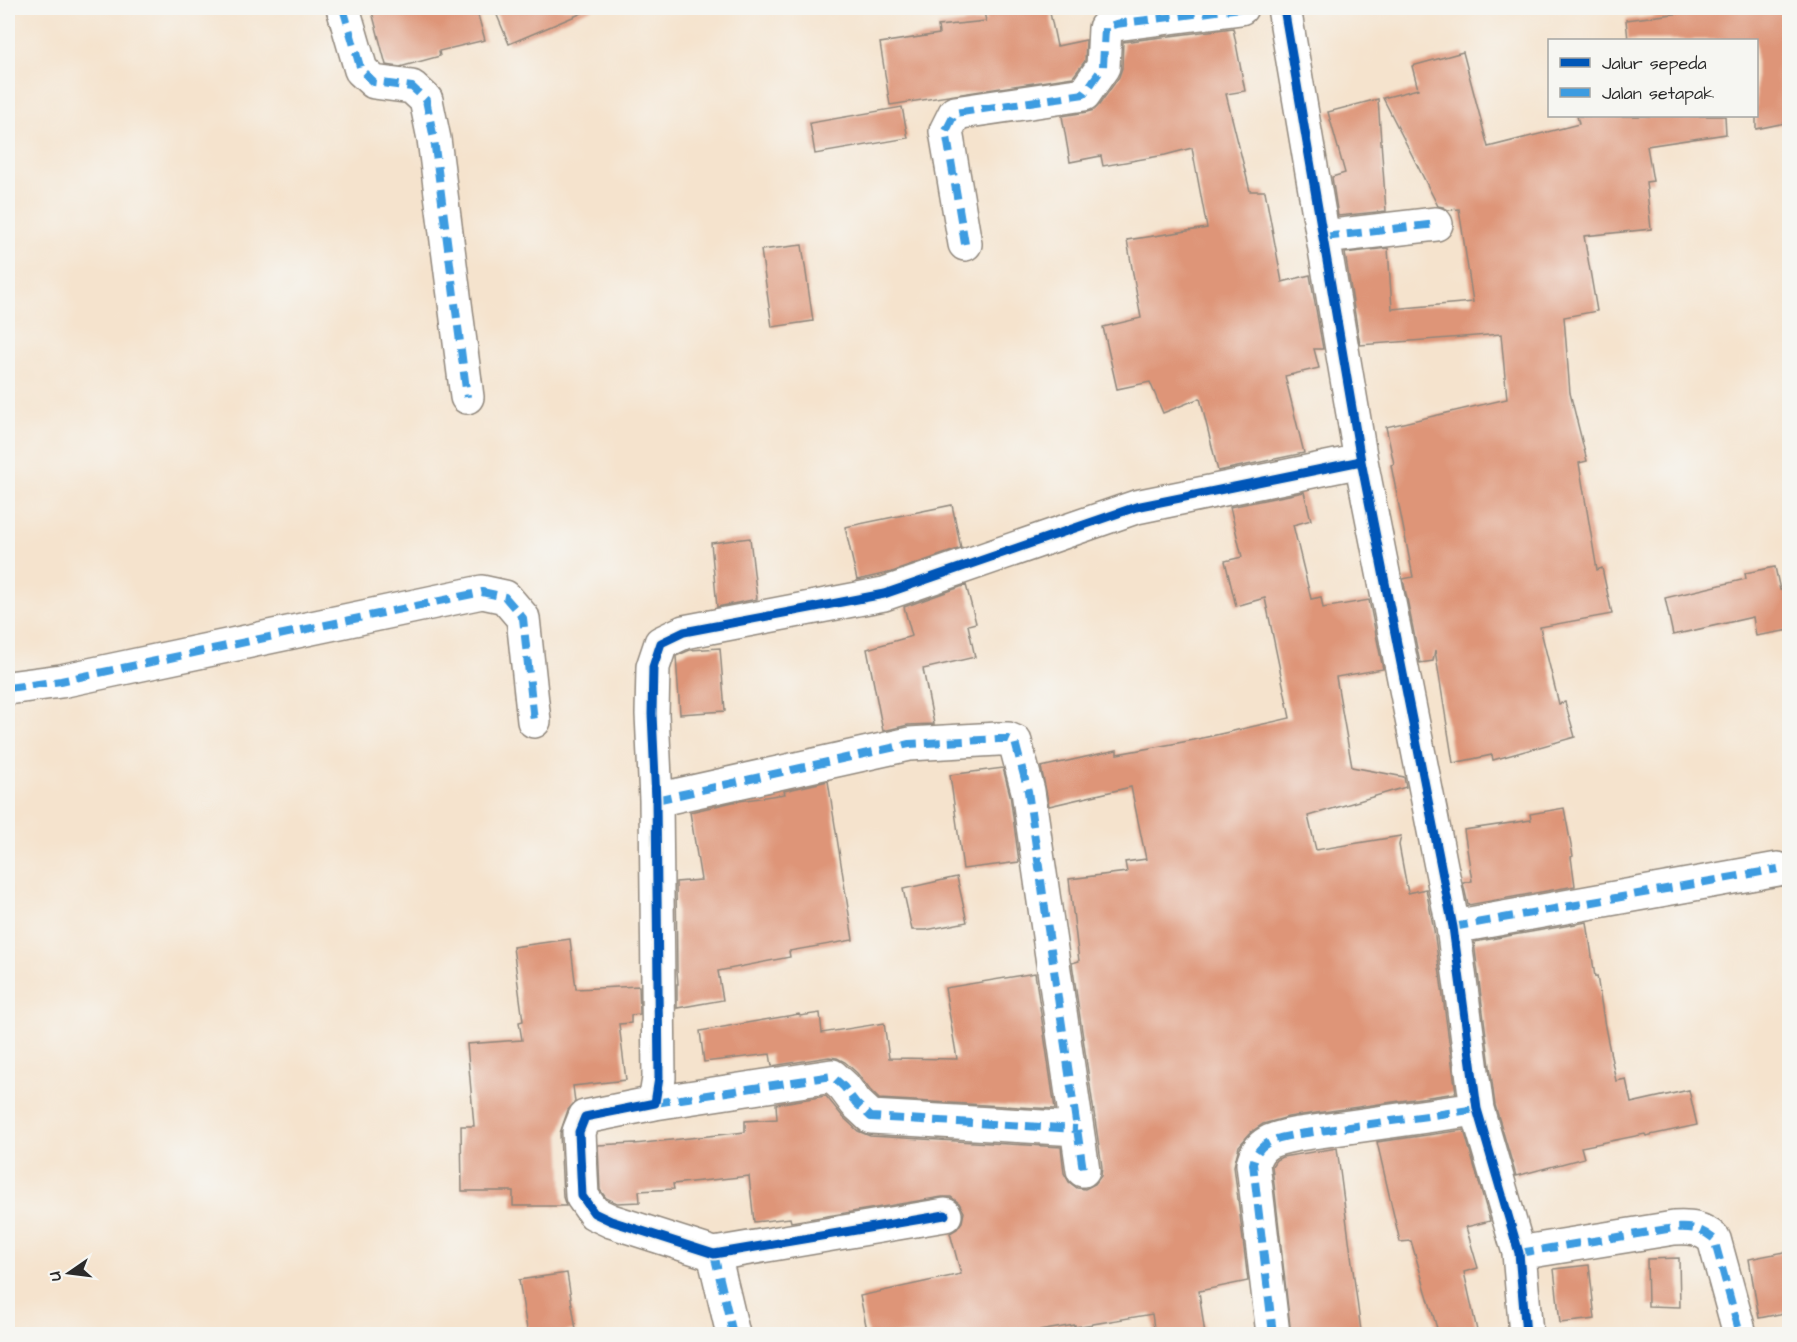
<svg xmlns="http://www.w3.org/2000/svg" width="1797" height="1342" viewBox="0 0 1797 1342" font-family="'Architects Daughter',sans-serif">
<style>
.building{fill:#de9578}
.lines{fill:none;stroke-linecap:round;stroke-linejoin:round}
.minor-casing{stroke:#90877c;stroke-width:36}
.minor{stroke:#fff;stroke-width:33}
.quiet{stroke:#3d9ce1;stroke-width:8;stroke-dasharray:15 8;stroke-linecap:butt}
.cycleway-casing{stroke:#f6f6f2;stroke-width:13}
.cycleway{stroke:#0057b8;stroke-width:9}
</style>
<rect width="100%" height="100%" fill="#f6f6f2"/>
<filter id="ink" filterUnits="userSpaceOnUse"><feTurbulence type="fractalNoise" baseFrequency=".0167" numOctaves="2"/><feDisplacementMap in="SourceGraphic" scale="12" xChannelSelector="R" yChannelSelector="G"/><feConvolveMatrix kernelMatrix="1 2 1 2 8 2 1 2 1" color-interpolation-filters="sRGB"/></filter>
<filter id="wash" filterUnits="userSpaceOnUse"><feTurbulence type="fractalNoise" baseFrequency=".008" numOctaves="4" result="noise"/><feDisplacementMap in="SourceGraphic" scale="24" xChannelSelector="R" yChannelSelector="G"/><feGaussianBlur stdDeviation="1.35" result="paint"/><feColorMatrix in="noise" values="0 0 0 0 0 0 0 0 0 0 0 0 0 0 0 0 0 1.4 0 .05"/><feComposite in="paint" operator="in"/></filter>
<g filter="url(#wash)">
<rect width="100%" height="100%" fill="#f5e3cd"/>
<g id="blocks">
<path class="building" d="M371 8H476L485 40 439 51 440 56 400 67 386 65Z
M494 8H594L509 44Z
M983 8H1049L1057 46 1086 40 1085 61 1073 77 890 105 880 43 939 34 938 26 986 21Z
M1721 8H1790V122L1756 129V40H1628L1626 20Z
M1233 28 1245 91 1226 94 1250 191H1265L1282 282 1310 275 1323 349H1314L1319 368 1285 376 1304 453 1218 471 1200 398 1163 413 1150 382 1117 389 1103 327 1141 318 1127 240 1207 228 1192 148 1165 155 1103 166 1101 156 1070 162 1062 116 1087 112 1094 110 1099 105 1119 77 1122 68 1123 42Z
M1463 52 1488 147 1579 124 1577 116H1725L1726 134 1647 146 1653 181 1646 182 1651 229 1584 236 1597 311 1564 317 1570 393 1587 461 1579 463 1597 570 1602 568 1612 614 1540 627 1559 704 1565 702 1575 737 1493 760 1492 755 1453 763 1435 650 1433 661 1420 663 1403 579 1413 577 1391 465 1394 464 1386 427 1507 399 1501 334 1360 345 1345 253 1388 248 1392 309 1473 302 1459 209 1448 210 1443 207 1438 206 1383 98 1418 89 1412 66Z
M1378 99 1386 211 1338 216 1332 177 1345 173 1328 112Z
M902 107 908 138 815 154 810 123Z
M802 245 813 321 772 327 761 250Z
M1304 492 1311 520 1293 525 1311 599 1321 597 1323 608 1369 600 1383 669 1336 677 1352 767 1404 777 1406 787 1308 816 1316 850 1401 836 1399 845 1408 893 1426 889 1434 930 1456 1093 1288 1117 1263 1124 1251 1132 1239 1146 1234 1166 1248 1281 1199 1291 1205 1335H1155L1152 1314 1075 1327V1325L1015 1335H868L860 1296 961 1274 950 1233 957 1229 962 1222 964 1212 959 1203 951 1197H942L791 1222 790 1218 754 1222 749 1176 673 1184 674 1189 639 1191 640 1202 617 1203 606 1198 600 1190 598 1145 635 1143V1144L745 1132V1121L777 1119 776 1104 826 1096 843 1117 858 1131 870 1136 1061 1147 1064 1173 1069 1182 1077 1188 1085 1189 1095 1184 1101 1176 1102 1167 1072 963 1079 961 1069 879 1127 872 1125 862 1146 859 1131 787 1049 806 1041 767 1117 750V754L1194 740 1290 718 1265 598 1236 606 1225 561 1242 557 1230 507Z
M952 505 961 548 892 572 857 580 845 527Z
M750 538 757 599 717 607 711 543Z
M1775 567 1780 590 1790 588V630L1756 636 1753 617 1673 635 1665 598 1746 579 1745 573Z
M966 585 976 623 968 625 975 657 923 669 934 724 908 725 883 731 867 649 912 636 904 607Z
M720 648 725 711 680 714 676 656 690 650Z
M1003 768 1010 795 1019 862 963 869 950 775Z
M828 781 853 940 789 951 790 957 718 971 723 1000 677 1008V984H678L677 971 676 882 701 880 690 812 733 802 785 794 784 791Z
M1564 808 1573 856 1571 857 1575 886 1468 905 1463 883 1472 881 1464 830 1531 820 1530 814Z
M957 877 967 922 926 930H912L903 889Z
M1587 922 1595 977 1597 976 1605 1027 1616 1081 1626 1079 1631 1103 1689 1090 1697 1125 1646 1136 1645 1134 1581 1147 1584 1158 1516 1176 1495 1105 1474 942Z
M570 939 576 989 639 986 640 1014 631 1015V1023L619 1024 626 1080 573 1086 575 1102 568 1110 560 1133 563 1197 566 1206H513V1191H462L461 1126H474L467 1044 522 1040 519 1022 523 1021 513 947Z
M1035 973 1055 1109 879 1099 870 1090 857 1073 845 1062 837 1058 829 1057 772 1066 770 1054 704 1062 700 1031 799 1014 800 1016 820 1013 822 1033 884 1023 889 1058 957 1059 945 988Z
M1464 1130 1490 1221 1466 1227 1478 1268 1464 1272 1478 1335H1439L1411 1241 1400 1242 1377 1142Z
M1337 1148 1361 1331 1331 1335H1291L1272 1166 1276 1160 1282 1157Z
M1790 1251V1312L1759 1318 1749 1259Z
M1679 1258 1680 1307 1648 1306 1647 1259Z
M1589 1265 1595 1319 1560 1323 1554 1269Z
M567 1273 576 1330 549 1335H528L519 1280Z"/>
</g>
</g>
<g filter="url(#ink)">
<use href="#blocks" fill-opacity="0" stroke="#90877c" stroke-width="1.5"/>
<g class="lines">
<g class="minor-casing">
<path id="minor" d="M343 8 361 70 374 82 412 87 426 100 434 139 467 397
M1284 8 1361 461 1453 927 1477 1109 1519 1253 1526 1334
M1324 237 1436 224
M965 244 946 131 955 113 1084 94 1103 67 1105 28 1116 24 1241 8
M8 688 61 681 482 592 505 597 523 618 534 721
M656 800 909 744 998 739H1008L1015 742 1028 791 1083 1170
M1453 927 1778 869
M655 1103 832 1076 844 1087 856 1103 871 1117 1077 1129
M945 1215 714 1254 611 1221 594 1213 582 1196 579 1132 585 1117 655 1103 659 1078 656 800 652 714 653 667 661 643 684 632 884 594 1136 507 1361 461
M1519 1253 1674 1228C1691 1227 1701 1228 1714 1239L1740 1334
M714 1254 733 1334
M1273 1334 1253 1164C1258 1140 1278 1138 1299 1134L1477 1109"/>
</g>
<use href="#minor" class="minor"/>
<path class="quiet" d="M343 8 361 70 374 82 412 87 426 100 434 139 467 397
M1324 237 1436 224
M965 244 946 131 955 113 1084 94 1103 67 1105 28 1116 24 1241 8
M8 688 61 681 482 592 505 597 523 618 534 721
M656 800 909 744 998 739H1008L1015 742 1028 791 1083 1170
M1453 927 1778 869
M655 1103 832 1076 844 1087 856 1103 871 1117 1077 1129
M1519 1253 1674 1228C1691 1227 1701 1228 1714 1239L1740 1334
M714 1254 733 1334
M1273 1334 1253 1164C1258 1140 1278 1138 1299 1134L1477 1109"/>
<g class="cycleway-casing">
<path id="cycleway" d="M1284 8 1361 461 1453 927 1477 1109 1519 1253 1526 1334
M945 1215 714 1254 611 1221 594 1213 582 1196 579 1132 585 1117 655 1103 659 1078 656 800 652 714 653 667 661 643 684 632 884 594 1136 507 1361 461"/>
</g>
<use href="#cycleway" class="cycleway"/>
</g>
</g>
<rect width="1797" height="1342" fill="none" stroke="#f6f6f2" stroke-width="30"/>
<rect x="1548" y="39" width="210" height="78" fill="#f6f6f2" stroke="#a5a5a2" stroke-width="1.5"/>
<rect x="1560" y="58" width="30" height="9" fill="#0057b8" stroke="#a5a5a2" stroke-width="1.5"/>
<text x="1602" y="69" font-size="18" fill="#2b2b2b">Jalur sepeda</text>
<rect x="1560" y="88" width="30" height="9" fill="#3d9ce1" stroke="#a5a5a2" stroke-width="1.5"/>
<text x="1602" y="99" font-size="18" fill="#2b2b2b">Jalan setapak</text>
<g transform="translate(69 1273) rotate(256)" stroke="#f6f6f2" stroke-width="4.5" paint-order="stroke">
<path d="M0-4.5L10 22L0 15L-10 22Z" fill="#2b2b2b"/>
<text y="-9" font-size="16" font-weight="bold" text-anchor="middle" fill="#2b2b2b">U</text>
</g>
</svg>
